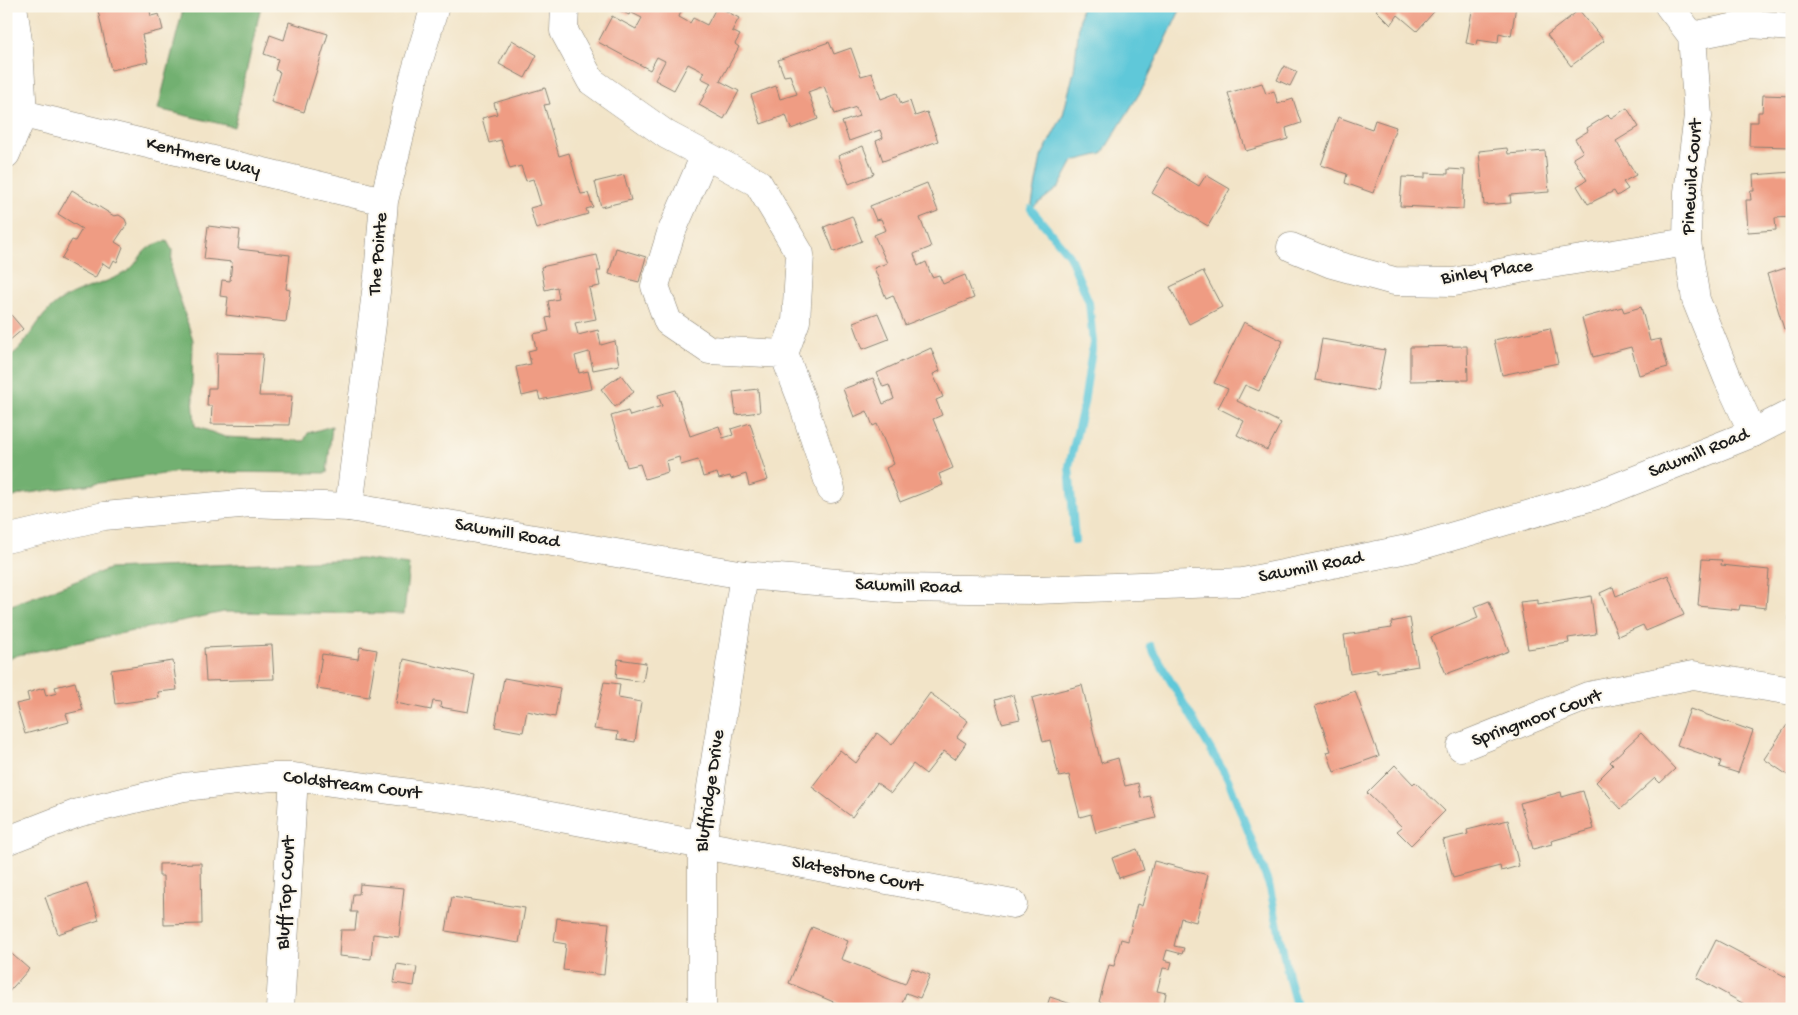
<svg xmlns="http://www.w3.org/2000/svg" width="1798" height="1015" viewBox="0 0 1798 1015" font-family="'Gochi Hand',sans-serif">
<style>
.forest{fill:#72b071;stroke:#476646}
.water{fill:#5ec8d9;stroke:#3d727a}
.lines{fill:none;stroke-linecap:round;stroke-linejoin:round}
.stream{stroke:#5ec8d9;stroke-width:8}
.building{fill:#ef9c83}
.minor-casing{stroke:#878072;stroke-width:29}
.tertiary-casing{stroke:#878072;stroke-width:29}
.minor{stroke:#fff;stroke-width:28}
.tertiary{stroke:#fff;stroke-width:28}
.labels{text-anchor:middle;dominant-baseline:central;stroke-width:4;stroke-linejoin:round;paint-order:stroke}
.street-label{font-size:19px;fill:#1c1c1c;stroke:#fbf7ec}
</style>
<rect width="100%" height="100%" fill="#fbf7ec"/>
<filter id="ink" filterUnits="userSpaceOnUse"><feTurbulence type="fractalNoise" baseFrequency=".02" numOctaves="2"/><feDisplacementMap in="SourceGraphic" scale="10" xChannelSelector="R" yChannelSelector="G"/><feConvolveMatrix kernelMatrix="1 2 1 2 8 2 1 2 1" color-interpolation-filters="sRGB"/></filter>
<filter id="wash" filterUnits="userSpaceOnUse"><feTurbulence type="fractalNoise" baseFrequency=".0096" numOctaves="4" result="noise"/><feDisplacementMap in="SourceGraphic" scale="20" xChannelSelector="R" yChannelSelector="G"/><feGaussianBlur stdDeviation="1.12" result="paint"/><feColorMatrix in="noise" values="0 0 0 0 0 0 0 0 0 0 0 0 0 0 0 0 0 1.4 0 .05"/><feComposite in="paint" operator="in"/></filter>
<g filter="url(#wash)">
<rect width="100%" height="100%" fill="#f2e4c8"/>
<path class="forest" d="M182 6H261L234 127 158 109 182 13Z
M167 241 172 250 171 271 193 340 192 384 195 426 225 437 304 441 308 433 332 426 327 473 178 472 22 494 6 500V359C12 355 19 350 23 344 35 329 41 315 57 303 78 288 104 285 126 272 144 260 137 247 167 241Z
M361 559 409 565 404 614 224 612 18 655 6 660V607L109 569Z"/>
<path class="water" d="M1081 6H1182L1144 86 1102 154 1073 161 1059 187 1031 209 1041 157 1063 115 1074 71Z"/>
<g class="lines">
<path class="stream" d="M1031 209 1069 255 1089 302 1093 343 1084 403 1069 466 1075 541
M1150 646 1228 779 1270 888 1289 980 1297 1009"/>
</g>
<g id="blocks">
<path class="building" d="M97 6H149L151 16 159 14 163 30 142 35 148 62 111 70Z
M612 6H683L679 17 690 23 693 18 707 25 717 6 739 18 732 31 740 35 735 44 739 47 720 81 739 91 724 119 699 105 711 83 701 78 704 72 688 64 674 90 655 80 665 61 657 57 650 70 598 42 612 16 636 29 642 18 630 12 629 15Z
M1380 6H1439L1417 31 1398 15 1391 25 1376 10Z
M1473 6H1516L1511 36 1499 33 1498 43 1477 40 1476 45 1466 43Z
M1579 10 1604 41 1571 66 1547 35Z
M289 22 328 34 304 112 271 102 280 72 275 70 278 59 264 54 270 35 284 40Z
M512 40 537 55 525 78 499 64Z
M829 42 834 54 851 48 861 76 872 73 881 99 897 93 901 104 910 101 915 116 927 112 938 141 883 161 876 141 883 138 880 130 849 141 842 122 859 116 856 107 835 114 824 86 808 92 818 119 791 129 786 115 761 124 751 95 776 86 780 99 797 94 790 75 784 76 778 60Z
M1284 66 1297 72 1290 86 1277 80Z
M1262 83 1266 94 1274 91 1278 104 1293 99 1301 123 1286 128 1288 139 1246 151 1228 93Z
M545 88 550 104 544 105 559 156 569 153 581 194 588 193 593 207 586 209 588 214 536 229 530 208 541 205 533 179 526 181 521 166 510 169 501 140 489 143 482 118 497 114 494 103Z
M1763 95 1792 96V147L1749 146 1750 122H1758V112H1762Z
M1627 108 1639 127 1616 141 1636 175 1623 182 1628 189 1617 196 1614 191 1588 204 1577 186 1587 180 1573 158 1583 152 1575 139 1588 131 1587 128 1608 115 1611 118Z
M1338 117 1372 129 1375 120 1396 127 1373 193 1345 183 1347 174 1321 165Z
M863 146 874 174 849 184 838 156Z
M1507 148 1508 154 1545 151 1549 192 1510 195 1511 203 1484 205 1479 151Z
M1167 167 1199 186 1206 175 1230 189 1208 226 1152 193Z
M1448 169 1465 170 1463 209 1400 206 1402 177 1425 178V173L1448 174Z
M1792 172V217L1775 218 1776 230 1748 232 1746 200H1751L1750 191H1754L1753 175Z
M624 175 631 200 601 207 595 182Z
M927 183 938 211 920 218 931 247 914 254 918 266 926 262 932 277 939 275 943 284 965 275 974 298 905 325 893 295 886 298 874 268 887 263 874 235 886 230 881 219 876 220 870 206Z
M72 190 114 216 119 215 125 219 127 224 115 242 123 247 117 262 114 260 110 268 103 263 95 278 61 259 72 240 75 241 82 229 58 214Z
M852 216 862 241 834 252 824 227Z
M208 226 240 230 238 249 290 255 286 289 290 290 286 322 226 315 228 297 220 296 222 280 230 281 232 262 204 259Z
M616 248 646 257 639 282 609 274Z
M597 255 601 271H597L600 286 589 288 596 319 575 323 578 335 598 330 601 345 615 341 619 365 593 370 589 352 575 356 579 373 588 371 592 389 540 400 538 392 522 396 516 367 531 364 528 351 536 349 533 334 549 331 546 318 551 317 548 301 559 299 557 287 545 290 541 267Z
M1792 266V326L1784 329 1767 274Z
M1203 271 1222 307 1189 324 1170 287Z
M1622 307 1624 312 1641 307 1650 341 1660 339 1668 367 1639 375 1631 347 1593 357 1582 318Z
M6 309 23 329 9 341 10 343 6 346Z
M878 313 889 339 863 349 853 322Z
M1244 322 1283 341 1259 391 1245 385 1237 401 1281 423 1267 450 1237 435 1244 421 1218 408 1228 389 1214 383Z
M1550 328 1558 363 1502 375 1494 340Z
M1322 339 1385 350 1377 391 1315 380Z
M1467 346 1468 380 1410 381V347Z
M931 348 940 371 933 374 943 397 936 400 942 415 933 419 953 468 939 474 943 485 900 502 886 468 894 464 877 424 873 426 867 411 854 417 843 389 873 378 883 404 894 399 889 385 883 387 877 373Z
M217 353 263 354 259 396H292L289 425 211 424 212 406H207L208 388H216Z
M621 375 634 392 615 407 601 389Z
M758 389 760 412 736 415 733 392Z
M676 390 690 436 719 426 723 438 733 435 731 429 750 423 768 480 749 486 746 474 731 479 730 476 719 479 717 473 703 477 698 460 681 465 679 457 666 461 668 472 645 479 640 464 627 467 611 416 628 411 630 416 662 406 658 395Z
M1702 559 1722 560 1721 565 1769 570 1766 608 1740 605 1739 610 1698 606Z
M1668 575 1684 615 1646 631 1643 625 1618 636 1600 593 1613 587 1616 596Z
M1790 587H1792V620H1789Z
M1591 596 1596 634 1568 638 1569 643 1528 649 1520 602 1538 600V605Z
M1489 601 1509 651 1446 674 1431 637 1478 618 1474 607Z
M1410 618 1418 666 1377 673V669L1350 674 1344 635 1392 628 1391 622Z
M272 645 274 679 206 681 204 648Z
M360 647 377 650 369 697 317 689 322 654 358 659Z
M404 659 475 675 468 712 440 707 441 702 433 701 431 710 396 703Z
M618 659 646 663 643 682 616 678Z
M173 661 177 690 158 692 159 698 115 704 111 670Z
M504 678 560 688 555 717 527 711 523 732 495 727Z
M75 682 83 710 66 714 69 722 25 734 16 704 29 701 27 693 44 688 46 696 57 693 55 687Z
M604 682 620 684 618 698 641 702 635 742 617 739 618 732 594 729Z
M1082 685 1101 763 1118 758 1125 786 1138 783 1141 798 1150 796 1156 818 1096 833 1091 814 1080 817 1069 775 1059 777 1050 740 1043 742 1032 698Z
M1355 691 1379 756 1334 772 1327 752 1331 751 1315 706Z
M930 693 968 721 957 737 966 743 955 759 944 751 926 774 913 764 891 793 877 783 852 817 812 787 840 750 856 763 877 733 892 745Z
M1013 695 1020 719 1002 723 995 700Z
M1690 709 1753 731 1738 773 1719 767 1721 761 1677 745Z
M1787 725 1792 728V778L1764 759Z
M1641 733 1675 769 1660 783 1655 778 1621 809 1596 782 1613 765 1610 762Z
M1395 765 1413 784 1415 782 1445 811 1411 845 1397 831 1402 827 1367 793Z
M1583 791 1594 829 1551 841 1552 844 1533 849 1520 803 1561 792 1562 797Z
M1508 820 1519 866 1501 871 1500 866 1453 878 1443 840 1468 834 1467 830Z
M1137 849 1144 870 1119 878 1112 858Z
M1154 861 1208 875 1196 922 1181 918 1174 946 1184 948 1182 954 1167 950 1164 960 1172 962 1170 969 1163 968 1157 991 1166 993 1163 1009H1126L1099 1002 1109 965 1114 966 1121 939 1128 941 1137 904 1142 906Z
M201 863 202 924 164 925 163 876H159V864Z
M87 883 99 920 58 934 45 897Z
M360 884 404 888 399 937 373 934 371 959 339 956 341 930H355L357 912H351L353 894H359Z
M452 897 525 908 519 943 446 931Z
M557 918 609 923 604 975 563 970 566 944 554 942Z
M812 927 848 941 841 959 905 984 912 968 930 975 920 998 906 993 900 1009H850L789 983Z
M1716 940 1792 980V997L1786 1009H1741L1744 1004 1697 978Z
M6 949 29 969 6 995Z
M397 964 417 967 414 986 394 983Z
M1050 997 1071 1004 1070 1009H1046Z"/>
</g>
</g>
<g filter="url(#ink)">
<use href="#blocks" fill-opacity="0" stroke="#878072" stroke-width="1"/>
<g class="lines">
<g class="minor-casing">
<path id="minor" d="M565 6 564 31 591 81 667 135 758 183 800 254 796 321 784 354 801 398 831 489
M1669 6 1692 36 1698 116 1688 192 1687 242 1696 300 1728 379 1753 433
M1692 36 1751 24 1792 27
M23 114 384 201
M6 154 23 114 19 48 13 6
M705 155 671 233 655 286 668 322 709 350 784 354
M1291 247 1332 264 1394 281 1454 282 1520 269 1687 242
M349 507 378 276 384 201 414 77 435 6
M1461 747 1588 696 1693 675 1792 691
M6 841 78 813 184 787 271 777H294L477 802 1013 904
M280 1009 294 777
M702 1009V845L744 575"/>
</g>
<g class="tertiary-casing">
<path id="tertiary" d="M6 539 104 516 251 503 349 507 744 575 896 588 1036 590 1243 582 1412 548 1600 494 1753 433 1792 413"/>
</g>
<use href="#minor" class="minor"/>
<use href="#tertiary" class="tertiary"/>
</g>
</g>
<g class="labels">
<g class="street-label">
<text transform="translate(203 158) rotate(14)">Kentmere Way</text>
<text transform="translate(1693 177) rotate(-86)">Pinewild Court</text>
<text transform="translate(379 254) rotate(-85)">The Pointe</text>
<text transform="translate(1487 273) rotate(-8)">Binley Place</text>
<text transform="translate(1699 454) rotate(-22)">Sawmill Road</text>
<text transform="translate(507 534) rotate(10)">Sawmill Road</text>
<text transform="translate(1311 568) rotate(-11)">Sawmill Road</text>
<text transform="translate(908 587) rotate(2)">Sawmill Road</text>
<text transform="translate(1537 719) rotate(-20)">Springmoor Court</text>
<text transform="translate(352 786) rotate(7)">Coldstream Court</text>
<text transform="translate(711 791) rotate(-82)">Bluffridge Drive</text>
<text transform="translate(857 875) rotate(11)">Slatestone Court</text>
<text transform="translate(287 893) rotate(-87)">Bluff Top Court</text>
</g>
</g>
<rect width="1798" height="1015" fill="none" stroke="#fbf7ec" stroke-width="25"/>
</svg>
